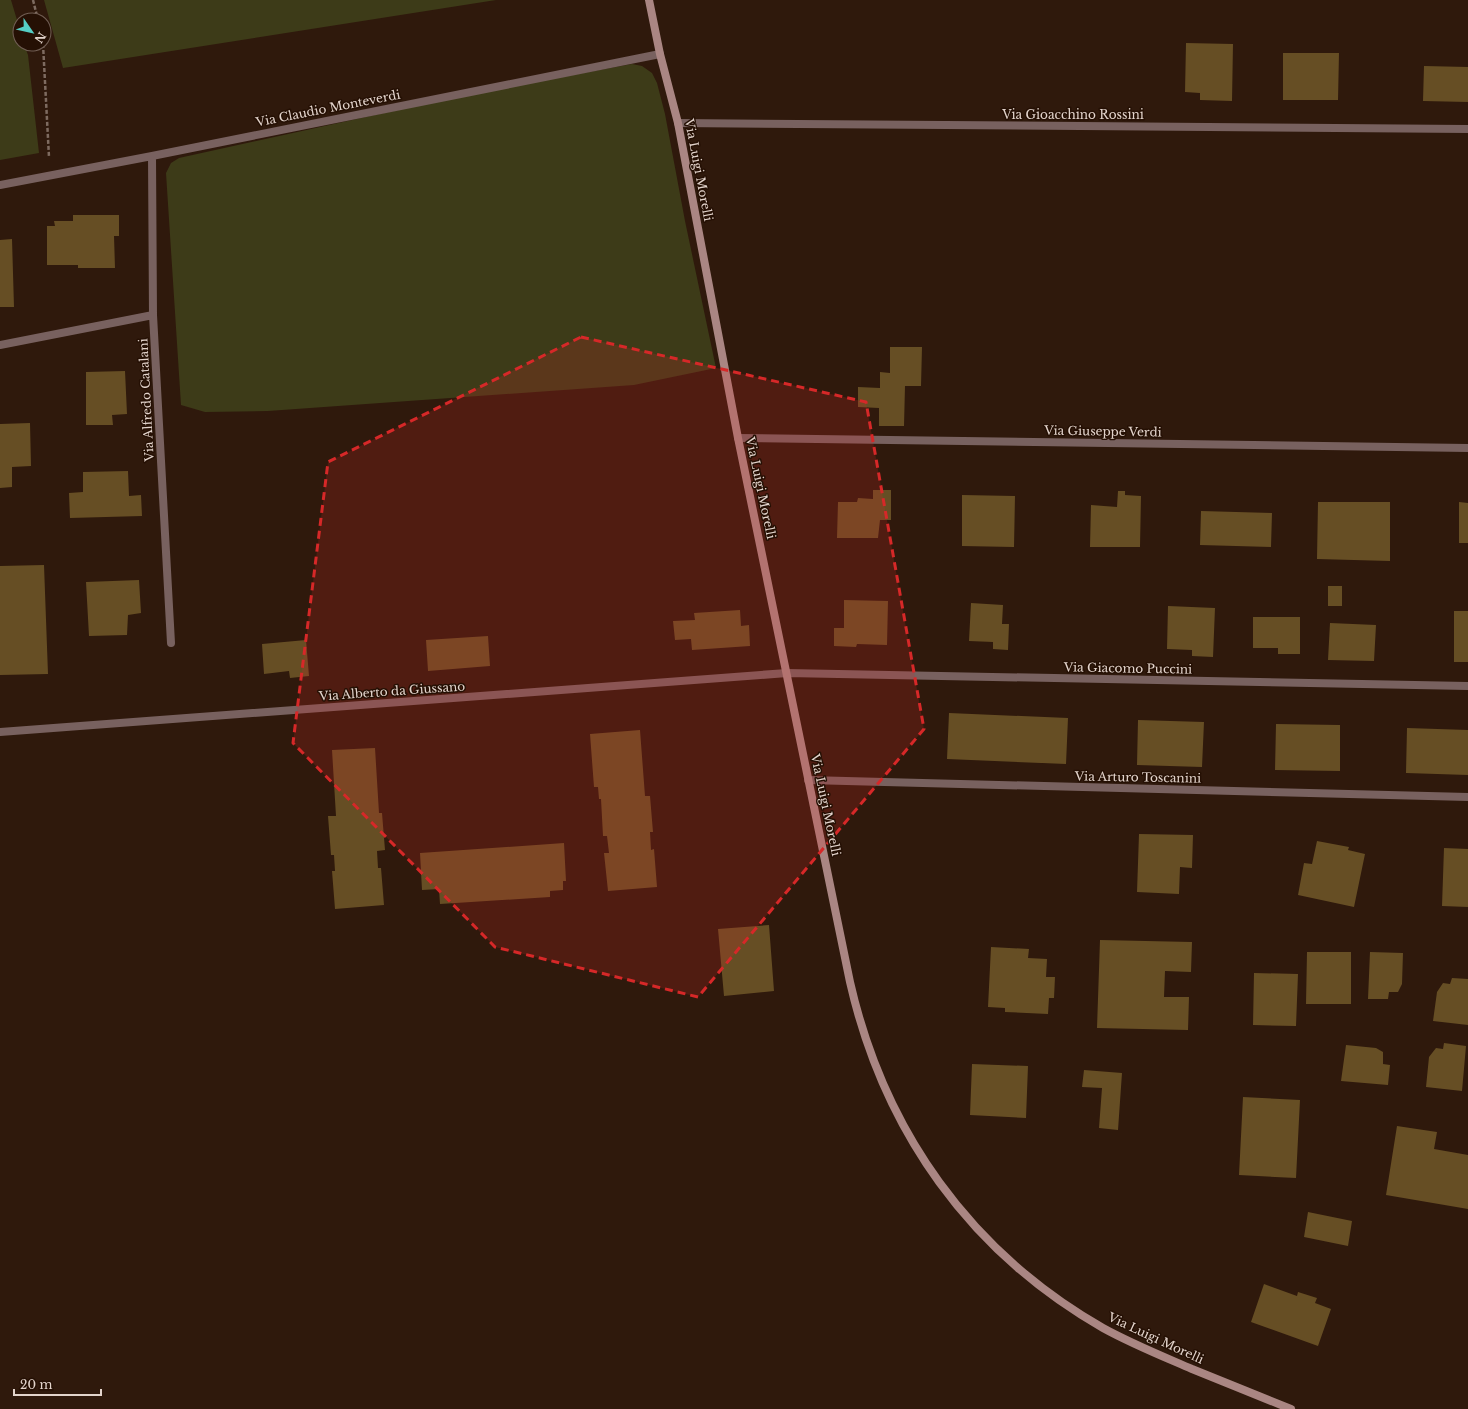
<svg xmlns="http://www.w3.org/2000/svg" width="1468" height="1409" viewBox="0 0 1468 1409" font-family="'Libre Baskerville',serif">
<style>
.green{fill:#3d3b18}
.building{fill:#664e24}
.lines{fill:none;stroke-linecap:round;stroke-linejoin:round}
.path{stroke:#7e6b60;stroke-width:2.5;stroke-dasharray:4 2;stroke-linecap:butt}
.minor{stroke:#78615f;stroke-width:8}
.secondary{stroke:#aa8683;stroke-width:8}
.marked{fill:#d62828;fill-opacity:0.2;stroke:#d62828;stroke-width:3;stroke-dasharray:8 5;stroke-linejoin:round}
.labels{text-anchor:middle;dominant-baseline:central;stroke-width:3;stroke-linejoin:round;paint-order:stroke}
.street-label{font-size:12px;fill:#e3d4cc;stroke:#251004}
</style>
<rect width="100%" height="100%" fill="#2f190c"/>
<path class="green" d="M0 0H11L20 30V44H24L28 55 39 153 0 160Z
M44 0H496L63 68Z
M632 64 642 66 652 73 657 83 665 114 685 221 716 368 634 385 268 411 205 412 181 405 166 173 171 163 179 158C329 125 480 91 632 64Z"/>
<path class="building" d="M1186 43 1233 44 1232 101 1200 100V93L1185 92Z
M1283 53H1339L1338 100H1283Z
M1424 66 1468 67V102L1423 101Z
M73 215H119V236H114L115 268H78V265H47V226H55L54 221H73Z
M12 239 14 307H0V240Z
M890 347H922L921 386H905L904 426H879V408L858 407V387L880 388V372L890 373Z
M125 371 127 414 112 415 113 425H86V372Z
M30 423 31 466 12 467V487L0 488V424Z
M128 471 129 496 141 495 142 516 70 518 69 493 83 492V472Z
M873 490H891V520H880L878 538H837L838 502H857L858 498 873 499Z
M1118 491H1125V495L1141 496 1140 547H1090L1091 505 1117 507Z
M962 495 1015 496 1014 547 962 546Z
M1318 502H1390V561L1317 559Z
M1459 502 1468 503V543H1459Z
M1201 511 1272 513 1271 547 1200 545Z
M44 565 48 674 0 675V566Z
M139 580 141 613 128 615 127 635 89 636 86 582Z
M1328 586H1342V606H1328Z
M844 600 888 601 887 645 857 644 856 647 834 646V628H844Z
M971 603 1003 605 1002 624H1009L1008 650 993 649V642L969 641Z
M1168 606 1215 608 1213 657 1192 656V650L1167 649Z
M740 610 741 626 749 625 750 646 692 650 691 639 675 640 673 621 695 620 694 613Z
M1454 611H1468V662H1454Z
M1253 617H1300V654H1278V648H1253Z
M1330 623 1376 625 1374 661 1328 660Z
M488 636 490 666 428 671 426 640Z
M306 640 309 676 290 678 289 671 264 674 262 644Z
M949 713 1068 718 1066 764 947 759Z
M1138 720 1204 722 1202 767 1137 765Z
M1276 724 1340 725V771L1275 770Z
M1407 728 1468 730V775L1406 773Z
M640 730 645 796H650L653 832H650L651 850 654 849 657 887 608 891 604 853H609L607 836H603L601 799H599L598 787H594L590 734Z
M375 748 379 813H382L385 850 377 851 378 868H381L384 905 335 909 332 871H335L334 855H331L328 816H336L332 750Z
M1139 834 1193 835 1192 868 1180 867 1179 894 1137 892Z
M1317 841 1349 847 1348 850 1365 854 1354 907 1298 895 1304 863 1312 864Z
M564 843 566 881H563V890L550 891V897L440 904 439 889 422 890 420 853Z
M1444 848 1468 849V907L1442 906Z
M769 925 774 991 724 996 718 929Z
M1100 940 1192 942 1191 972 1165 971 1164 997H1189L1188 1030 1097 1028Z
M991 947 1029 949 1028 958 1047 959 1046 977H1055L1054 998H1049L1048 1014 1005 1012V1008L988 1007Z
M1307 952H1351V1004H1306Z
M1370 952 1403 953 1402 984 1398 992H1389L1388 999H1368Z
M1254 973 1298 974 1296 1026 1253 1025Z
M1452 978 1468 979V1025L1433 1021 1437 992 1443 983 1450 984Z
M1444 1043 1466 1046 1462 1091 1426 1087 1429 1057 1436 1048 1443 1049Z
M1346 1045 1376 1048 1383 1052V1064L1390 1065 1388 1085 1341 1081Z
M972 1064 1028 1066 1026 1118 970 1115Z
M1084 1070 1122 1073 1118 1130 1099 1128 1102 1088 1082 1087Z
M1243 1097 1300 1100 1296 1178 1239 1175Z
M1397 1126 1437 1132 1434 1149 1468 1155V1209L1386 1195Z
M1308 1212 1352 1221 1348 1246 1304 1237Z
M1264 1284 1297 1296 1298 1292 1317 1298 1315 1303 1331 1309 1318 1346 1251 1322Z"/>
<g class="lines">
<path class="path" d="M33 0 38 20
M43 44 49 157"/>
<path class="minor" d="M678 123 1468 129
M152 156 153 315 171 643
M0 185 152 156 660 54
M0 345 153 315
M738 438 1468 448
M0 732 787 673 1468 686
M808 780 1468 797"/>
<path class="secondary" d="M649 0 660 54 678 123 738 438 850 982C884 1131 970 1252 1103 1328 1132 1344 1162 1356 1192 1369 1225 1382 1258 1396 1291 1409"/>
</g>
<path class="marked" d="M581 337 866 402 924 729 698 997 495 947 293 743 328 462Z"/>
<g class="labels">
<g class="street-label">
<text transform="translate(328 108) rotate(-11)">Via Claudio Monteverdi</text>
<text x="1073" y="114">Via Gioacchino Rossini</text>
<text transform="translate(699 170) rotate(79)">Via Luigi Morelli</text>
<text transform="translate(146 400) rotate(-93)">Via Alfredo Catalani</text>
<text transform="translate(1103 431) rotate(1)">Via Giuseppe Verdi</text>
<text transform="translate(761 488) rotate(78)">Via Luigi Morelli</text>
<text transform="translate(1128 668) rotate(1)">Via Giacomo Puccini</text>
<text transform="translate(392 691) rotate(-4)">Via Alberto da Giussano</text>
<text transform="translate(1138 777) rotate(1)">Via Arturo Toscanini</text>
<text transform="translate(826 805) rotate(78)">Via Luigi Morelli</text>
<text transform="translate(1156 1338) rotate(25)">Via Luigi Morelli</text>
</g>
</g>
<g transform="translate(32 32) rotate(124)"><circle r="19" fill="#251004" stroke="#715e54"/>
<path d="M0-3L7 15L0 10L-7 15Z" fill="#55cec5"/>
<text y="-6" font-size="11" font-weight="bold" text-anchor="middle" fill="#e3d4cc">N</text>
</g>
<path d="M14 1389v6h87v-6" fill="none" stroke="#e3d4cc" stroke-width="2"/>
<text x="20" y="1389" font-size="12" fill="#e3d4cc" stroke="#251004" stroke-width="3" paint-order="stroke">20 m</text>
</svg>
